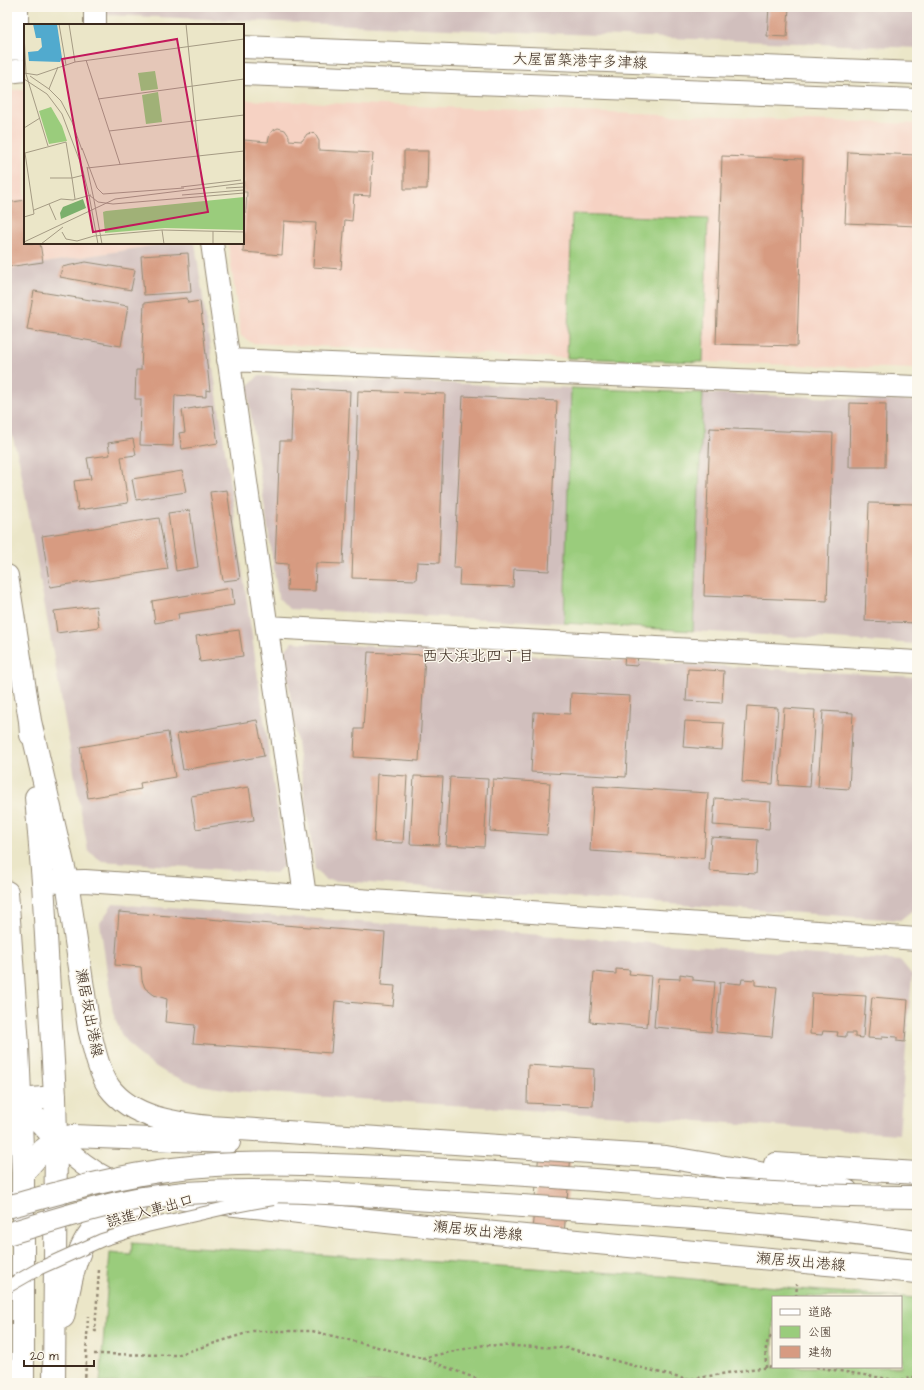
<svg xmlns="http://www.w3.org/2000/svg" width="924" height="1390" viewBox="0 0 924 1390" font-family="'Architects Daughter','Klee One',sans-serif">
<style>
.built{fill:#f6d2c3}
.industrial{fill:#d1bfbd}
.green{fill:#9acc7c;stroke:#6a7b4d;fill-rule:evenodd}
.building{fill:#d79b81}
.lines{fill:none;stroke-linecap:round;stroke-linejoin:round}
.street-casing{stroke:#938873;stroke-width:24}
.secondary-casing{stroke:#938873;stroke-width:24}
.path{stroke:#938873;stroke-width:2.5;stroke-dasharray:3 3;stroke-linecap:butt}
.street{stroke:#fff;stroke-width:22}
.secondary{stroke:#fff;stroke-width:22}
.lane-bridge-casing{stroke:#938873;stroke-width:14;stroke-linecap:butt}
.highway-bridge-casing{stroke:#938873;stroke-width:24;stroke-linecap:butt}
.lane-bridge{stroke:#fff;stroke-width:12}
.highway-bridge{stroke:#fff;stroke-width:22}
.labels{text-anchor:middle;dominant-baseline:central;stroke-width:3;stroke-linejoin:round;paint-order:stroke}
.street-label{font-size:15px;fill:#3b2a1e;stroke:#fbf7ec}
.neighbourhood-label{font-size:16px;fill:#3b2a1e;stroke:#fbf7ec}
.inset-road{fill:none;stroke:#a59b84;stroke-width:1}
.view{fill:#c2185b;fill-opacity:0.15;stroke:#c2185b;stroke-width:2}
.inset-edge{fill:none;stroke:#3b2a1e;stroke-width:2}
</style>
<rect width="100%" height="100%" fill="#fbf7ec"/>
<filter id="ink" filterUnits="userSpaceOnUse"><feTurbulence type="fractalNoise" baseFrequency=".025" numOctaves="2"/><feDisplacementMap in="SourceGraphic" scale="8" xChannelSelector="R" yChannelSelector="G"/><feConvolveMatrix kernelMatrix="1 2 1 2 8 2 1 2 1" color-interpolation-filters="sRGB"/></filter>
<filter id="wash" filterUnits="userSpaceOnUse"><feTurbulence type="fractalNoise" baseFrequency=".012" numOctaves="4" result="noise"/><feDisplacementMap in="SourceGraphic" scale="16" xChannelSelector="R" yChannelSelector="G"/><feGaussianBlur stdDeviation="0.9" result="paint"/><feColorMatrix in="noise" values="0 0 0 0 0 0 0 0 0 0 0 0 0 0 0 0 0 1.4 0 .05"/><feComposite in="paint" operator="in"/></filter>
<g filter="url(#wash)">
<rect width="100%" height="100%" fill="#ebe6c8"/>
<path class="built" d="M25 89V243H170L7 269V91Z
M243 100 917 124V369L703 362 707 219 572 214 567 358 252 343 241 336 228 243H243Z"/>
<path class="industrial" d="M106 7H917V48L106 15Z
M170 243H195L285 864 276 873 102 861 88 851 19 460 7 418V269Z
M258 376 571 388 564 623 289 609 278 597 247 388Z
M703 393 917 401V644L693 631Z
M292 642 917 677V875L914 909 900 920 326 880 315 869 284 652Z
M113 904 901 961 912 975 899 1134 237 1091 199 1085 168 1074 140 1057 121 1034 113 1013 100 923Z"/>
<path class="green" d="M572 214 708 219 703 362 567 358Z
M571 388 703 393 693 631 564 623Z
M132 1243 662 1276 796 1289 917 1298V1383H100L110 1253 131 1255ZM773 1297H901V1367H773Z"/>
<g id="blocks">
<path class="building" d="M769 7H789L787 37 767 36Z
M278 128 285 130 289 136V140L302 141 307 134 312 133 315 134 319 141V150L373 153 370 196 354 195 352 221 345 220 341 269 313 267 316 223 284 221 282 255 243 252 247 192H243L244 140 268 142 270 134 272 131Z
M404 151H428L427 189H404Z
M848 152 917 155V226L845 223Z
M722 156 803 159 797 346 716 344Z
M25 200V243H40L43 262 7 267V203Z
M188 253 191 292 144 295 141 256Z
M86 262 135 270 131 290 60 277 62 267Z
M34 291 128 306 121 346 27 330Z
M187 298 188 303 200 301 210 391 206 390V397L175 395 173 446 140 445 141 399H135L136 370H141L144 303Z
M293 388 350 391 343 564 316 563 315 591 287 590 288 564 275 563 280 441H291Z
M358 391 445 394 439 563 417 562 416 580 352 578Z
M463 396 557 401 549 571 514 569 513 587 459 585 460 568H454Z
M850 403 886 404 885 467H849Z
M212 405 218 443 182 449 179 433 185 432 182 410Z
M710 428 833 433 827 601 704 596Z
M133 439 136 455 121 457 128 503 78 510 74 481 91 479 87 458 110 455 108 443Z
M182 471 186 492 136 500 132 479Z
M227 490 240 579 223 581 210 492Z
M869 503 917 504V623L865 621Z
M190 510 198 567 176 571 168 513Z
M159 518 168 569 50 587 42 536Z
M232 588 234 605 178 614 179 619 155 623 152 601Z
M96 606 99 627 57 633 54 611Z
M239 630 243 656 200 662 196 636Z
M368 652 425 655 419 761 354 757 355 729H363Z
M625 652 638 653 637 666 624 665Z
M688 669 724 671 722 703 686 701Z
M571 693 630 696 626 777 531 772 534 712 570 714Z
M747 706 778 708 773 784 742 782Z
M784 708 815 710 810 787 779 785Z
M823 711 853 713 849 789 818 787Z
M257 720 264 756 183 770 177 734Z
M685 721 724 723 722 750 683 747Z
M168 732 175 777 140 783 141 789 88 798 80 747Z
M377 774 407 776 403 843 374 842Z
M414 776 443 777 439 845 410 844Z
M450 777 488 779 484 847 446 845Z
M493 779 550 783 547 835 490 831Z
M594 786 708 793 704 858 590 851Z
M249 787 254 820 196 829 191 796Z
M715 798 771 802 769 829 713 825Z
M711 837 758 840 756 874 709 871Z
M119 912 385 933 381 985 395 986 393 1006 335 1001 331 1053 193 1043 195 1025 165 1022 167 999 154 995 145 988 142 980 141 967 115 965Z
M616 969 630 970 629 974 651 976 647 1027 590 1022 594 972 616 974Z
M680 974 693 976V980L715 982 711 1032 654 1027 658 978 680 979Z
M742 979 755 980V985L777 987 772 1037 716 1032 720 982 741 984Z
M812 993 866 996 863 1038 855 1037V1033H846V1037L837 1036 838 1032 823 1031 822 1035 810 1034Z
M872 997 908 1000 905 1042 897 1041V1037L882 1036V1039L868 1038Z
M528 1065 594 1069 593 1106 527 1103Z
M539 1152 571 1155 564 1234 532 1231Z"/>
</g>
</g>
<g filter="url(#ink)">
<use href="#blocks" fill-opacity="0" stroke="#938873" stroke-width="1"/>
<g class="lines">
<g class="street-casing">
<path id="street" d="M17 7V29L19 48
M95 25V7
M212 243 305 896
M228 360 917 387
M267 627 917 662
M7 1101 55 1097"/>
</g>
<g class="secondary-casing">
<path id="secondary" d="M243 47 917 73
M7 49 25 48
M7 72 25 70
M243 74 917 100
M7 576 30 721 31 735
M30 721 67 881 89 1028C94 1048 98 1070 109 1087 132 1118 175 1123 210 1127L666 1157 749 1171 847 1191
M36 797 43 882 55 1097 56 1140 54 1383
M43 882 85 881 187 888 917 939
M7 892 18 1045 23 1173V1383
M20 1100C49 1132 78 1169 119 1184 150 1196 192 1200 225 1204 267 1208 309 1213 351 1218 539 1239 728 1255 917 1272
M775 1164 917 1173
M23 1173 43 1150 56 1140 72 1136 229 1142
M63 1317C75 1268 76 1217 136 1207"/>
</g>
<path class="path" d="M99 1270 95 1331H99
M796 1297 797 1284
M94 1354 177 1355 253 1331H312L422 1358 488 1383
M422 1358 484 1345 568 1348 687 1380
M816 1367 900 1381 904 1383
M766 1368C766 1356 763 1342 773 1335
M901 1381 917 1376
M85 1383 88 1316
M668 1383 751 1369 775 1367"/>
<use href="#street" class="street"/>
<use href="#secondary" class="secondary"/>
<g class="lane-bridge-casing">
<path id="lane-bridge" d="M7 1287 40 1268 102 1240 147 1226 230 1207 273 1199"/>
</g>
<g class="highway-bridge-casing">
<path id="highway-bridge" d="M7 1207C62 1192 116 1176 173 1169 250 1159 329 1165 407 1168 524 1173 640 1184 756 1192 810 1195 863 1197 917 1197
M7 1234C49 1222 92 1207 136 1199 152 1196 170 1195 186 1193 272 1187 358 1195 444 1201 602 1211 760 1220 917 1242"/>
</g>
<use href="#lane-bridge" class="lane-bridge"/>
<use href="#highway-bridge" class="highway-bridge"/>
</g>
</g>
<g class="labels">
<g class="street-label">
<text transform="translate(580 61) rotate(2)">大屋冨築港宇多津線</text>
<text transform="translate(89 1013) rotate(79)">瀬居坂出港線</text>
<text transform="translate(150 1211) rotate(-15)">誤進入車出口</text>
<text transform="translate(478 1231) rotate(6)">瀬居坂出港線</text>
<text transform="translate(801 1262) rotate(5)">瀬居坂出港線</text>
</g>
<g class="neighbourhood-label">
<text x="478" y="656">西大浜北四丁目</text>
</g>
</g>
<g transform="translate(24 24)">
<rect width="220" height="220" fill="#ebe6c8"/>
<path d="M131 47 134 65 117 67 114 49ZM134 68 138 98 122 100 118 71ZM27 83 38 102 43 117 25 120 15 87ZM220 173V206L141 204 81 209 79 188 82 187Z" fill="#9acc7c"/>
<path d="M59 175 62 184 37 195 36 189 39 183Z" fill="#7bb06c"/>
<path d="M9 0H33L38 34 36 38 5 37 4 28 14 27 18 23 17 14H12Z" fill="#51aace"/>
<path class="inset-road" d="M35 0 42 41M45 0 51 38M162 0 178 161M0 9 2 50 24 122M62 36 96 140M0 49 13 51 51 38 220 15M6 52 25 65 37 77 48 98 58 126M0 55 23 70 38 90 58 143 65 171 74 178 89 180 220 169M25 65 34 43M74 75 220 55M0 104 16 94M85 107 220 91M58 124 73 164 79 170 160 164M63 143 70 176M63 144 220 127M26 154H48L51 175M157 163 217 156M202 164 220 163M65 171 74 220M158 171 220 166M70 176 78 220M25 180 32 196M10 186 37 175 49 176 67 171M0 193 10 190 1 129 42 118 48 154 60 151M138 206 140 220M38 208 42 215 53 217 70 212 138 206 220 208M0 218 91 175 220 159M17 220 39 203M189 220V207"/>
<path class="view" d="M153 15 184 188 69 208 38 35Z"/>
<rect width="220" height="220" class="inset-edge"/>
</g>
<rect width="924" height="1390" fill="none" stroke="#fbf7ec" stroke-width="24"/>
<rect x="772" y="1296" width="130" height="72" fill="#fbf7ec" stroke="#aea59a"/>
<rect x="780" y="1309" width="20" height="6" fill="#ffffff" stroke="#aea59a"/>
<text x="808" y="1316" font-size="12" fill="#3b2a1e">道路</text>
<rect x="780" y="1326" width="20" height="12" fill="#9acc7c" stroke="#aea59a"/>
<text x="808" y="1336" font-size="12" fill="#3b2a1e">公園</text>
<rect x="780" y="1346" width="20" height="12" fill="#d79b81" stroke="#aea59a"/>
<text x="808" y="1356" font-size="12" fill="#3b2a1e">建物</text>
<path d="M24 1360v6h70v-6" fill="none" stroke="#3b2a1e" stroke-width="2"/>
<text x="30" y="1360" font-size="12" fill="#3b2a1e" stroke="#fbf7ec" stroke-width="3" paint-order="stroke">20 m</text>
</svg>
